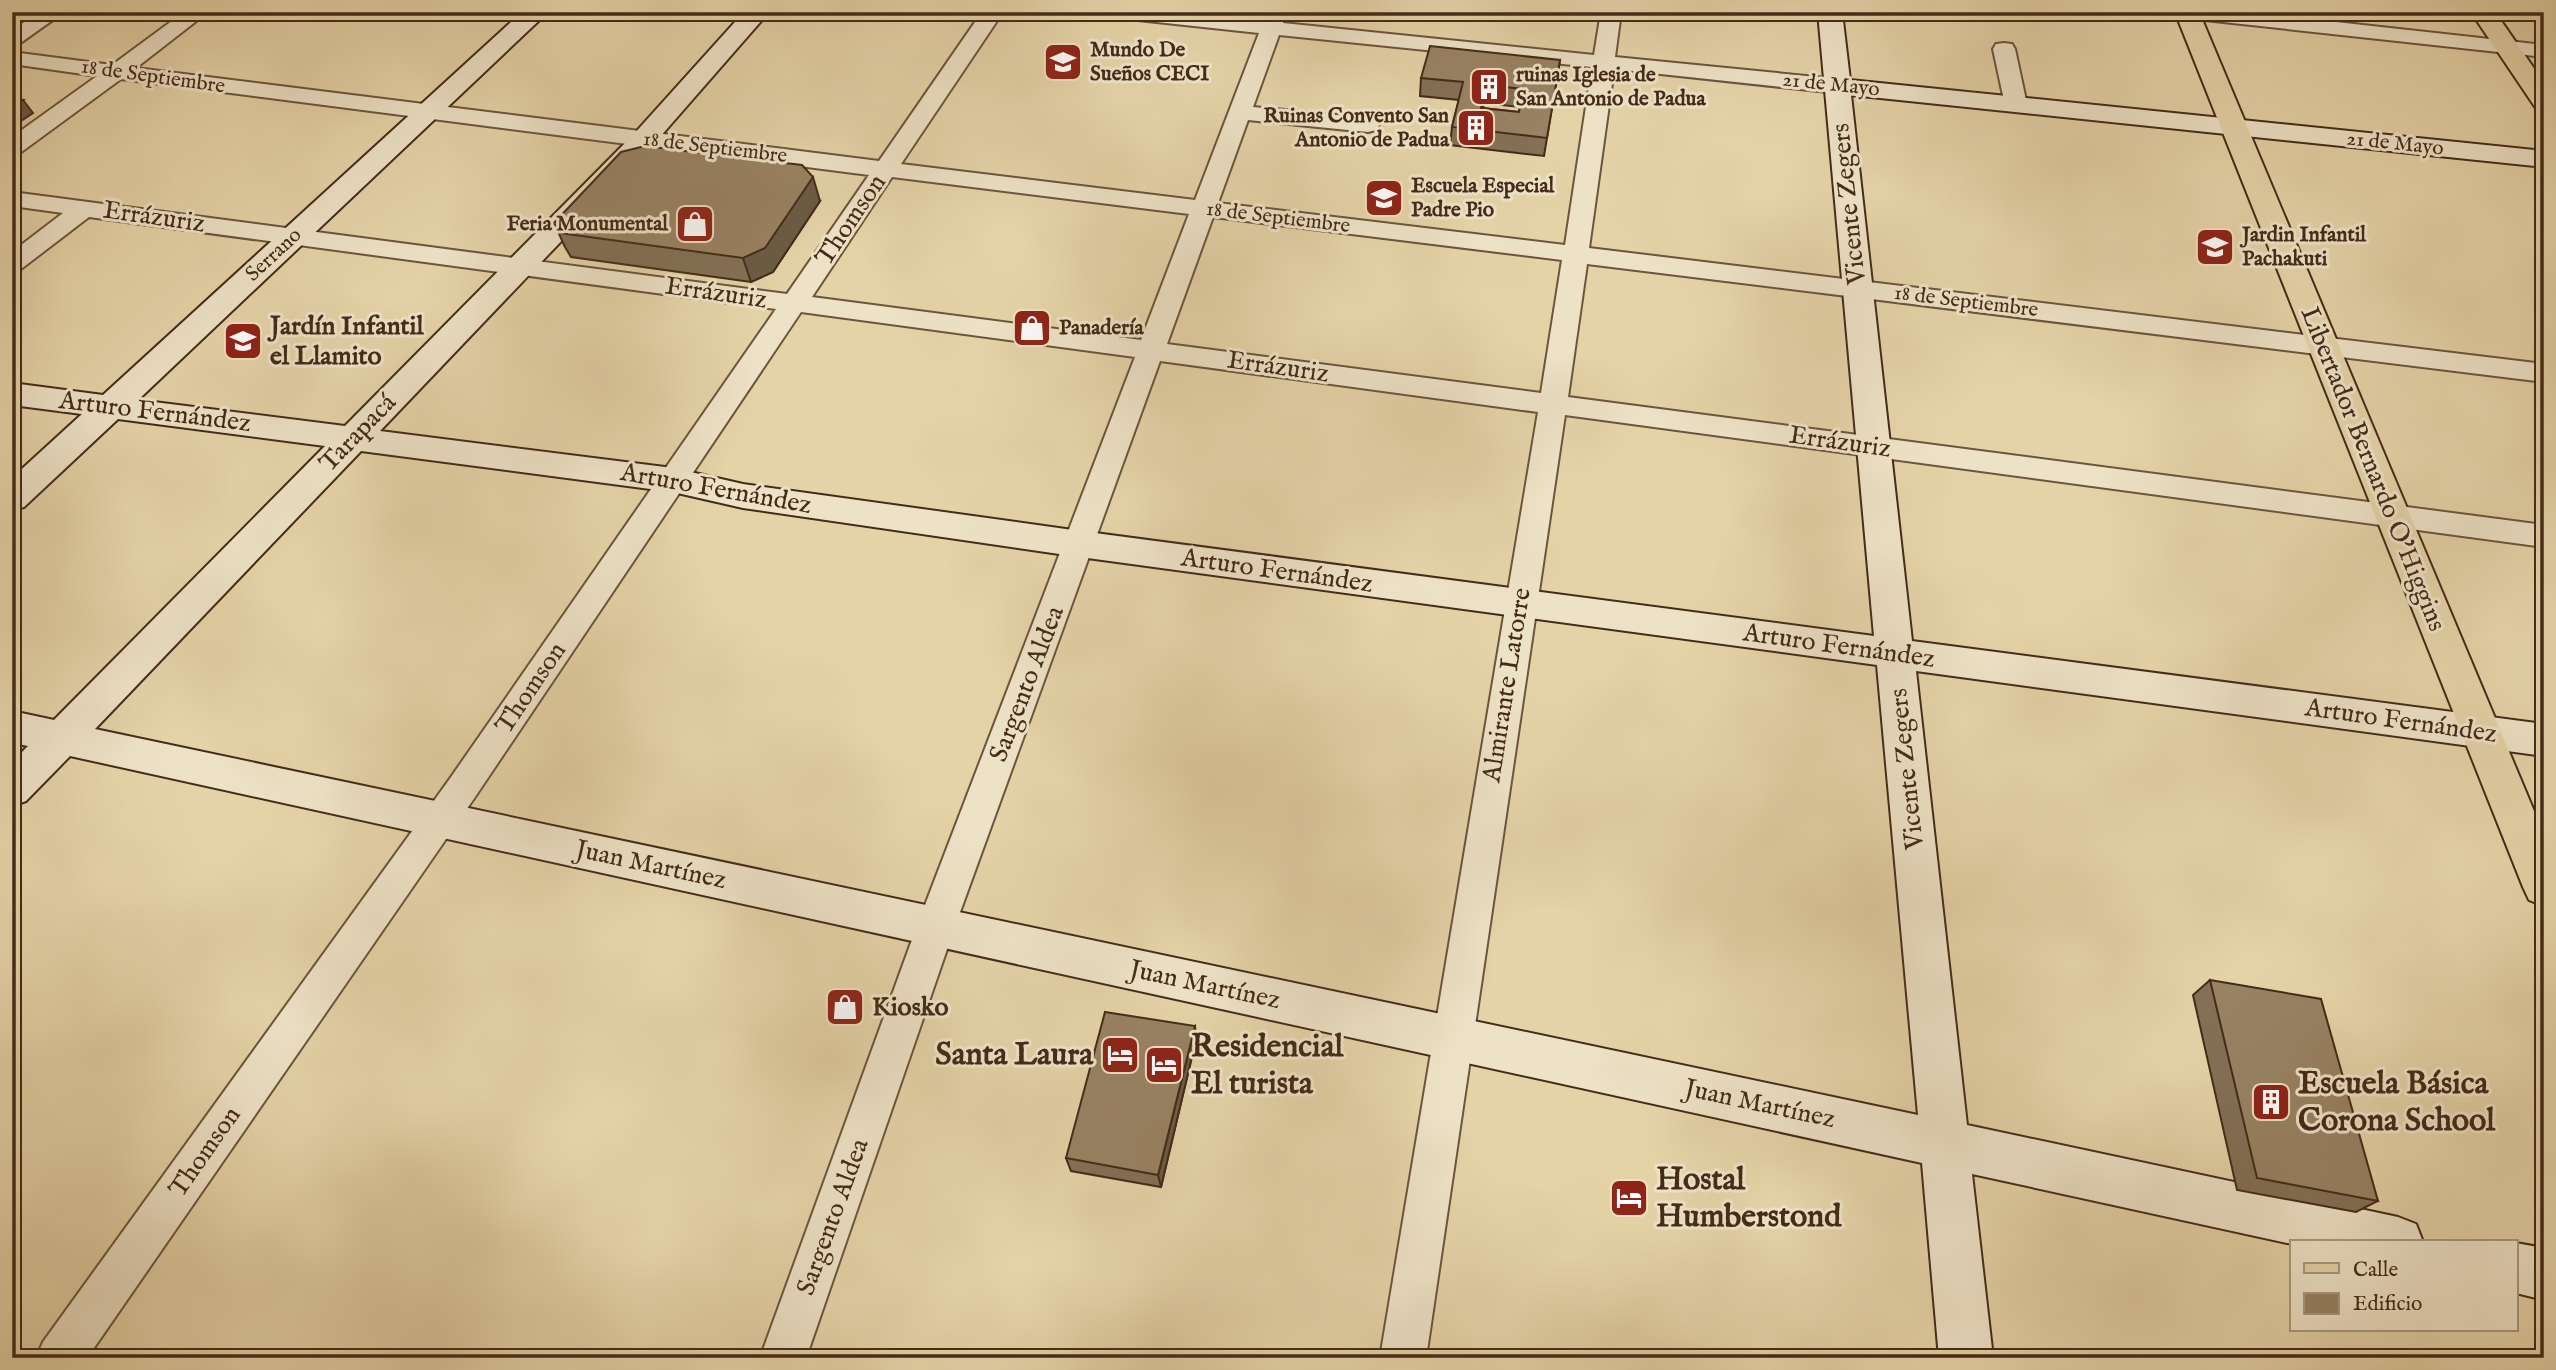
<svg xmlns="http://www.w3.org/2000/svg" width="2556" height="1370" viewBox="0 0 2556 1370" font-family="'IM FELL English',serif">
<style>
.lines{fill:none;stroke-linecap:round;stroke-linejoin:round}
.street-casing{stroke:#6c553c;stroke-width:4}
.secondary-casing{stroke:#442b18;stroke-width:4}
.primary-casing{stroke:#442b18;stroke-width:4}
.street{fill:#eee2c6;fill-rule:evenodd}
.secondary{fill:#eee2c6;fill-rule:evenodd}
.primary{fill:#e5d3a8;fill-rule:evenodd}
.wall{fill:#837055;stroke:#442b18;stroke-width:2;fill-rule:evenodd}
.shaded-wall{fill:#6a5b45;stroke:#442b18;stroke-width:2}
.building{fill:#988263;stroke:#442b18;stroke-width:2;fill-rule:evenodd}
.labels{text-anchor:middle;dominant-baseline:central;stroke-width:6;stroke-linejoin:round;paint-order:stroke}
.far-poi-label{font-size:21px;font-weight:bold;fill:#442b18;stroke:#eee2c6;text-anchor:start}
.far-street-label{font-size:21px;fill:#442b18;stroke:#eee2c6}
.street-label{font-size:26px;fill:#442b18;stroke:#eee2c6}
.poi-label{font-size:26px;font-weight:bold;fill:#442b18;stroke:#eee2c6;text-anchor:start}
.near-poi-label{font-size:32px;font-weight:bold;fill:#442b18;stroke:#eee2c6;text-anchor:start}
</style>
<rect width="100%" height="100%" fill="#e5d3a8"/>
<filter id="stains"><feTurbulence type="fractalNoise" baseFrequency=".00286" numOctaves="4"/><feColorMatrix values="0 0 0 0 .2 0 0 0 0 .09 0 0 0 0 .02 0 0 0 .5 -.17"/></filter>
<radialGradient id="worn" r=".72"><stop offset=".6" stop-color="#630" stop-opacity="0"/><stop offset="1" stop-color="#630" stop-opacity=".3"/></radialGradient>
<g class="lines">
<g class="street-casing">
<path id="street" d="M40 12H64L19 44 12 46V30Z
M184 12H208L136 68 879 161 982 12H1003L901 164 1195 200 1259 33 1119 18 1112 16 1109 12H1182L1263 21 1267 12H1287L1283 23 1594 55 1601 12H1621L1615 57 1837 79 1845 81 1848 86 1845 91 1837 93 1614 69 1589 248 2544 364V382L1587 264 1568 397 2544 525V547L1565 415 1426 1358H1380L1538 412 1160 361 955 926 806 1358H760L917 926 1135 357 801 312 473 800 87 1358H36L43 1342 449 780 776 309 89 217 21 269 12 272V252L63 213 12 206V192L787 294 869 175 121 79 20 153 12 155V137L97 76 12 64V52L112 65ZM1279 35 1592 67 1565 245 1218 203 1248 120 1368 132 1376 130 1379 125 1376 120 1368 118 1253 107ZM892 177 1189 214 1141 340 812 297ZM1213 217 1562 260 1541 393 1167 344Z
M2176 12H2246L2544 45V57L2186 18 2179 16Z
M2004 43 2012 44 2015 49 2027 105 2024 110H2008L2005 105 1993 49 1996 44Z"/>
</g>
<g class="secondary-casing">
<path id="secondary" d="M522 12H548L138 400 345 426 634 134 744 12H769L652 146 380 431 673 468 743 484 1080 531 1874 636 1818 12H1842L1850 80 2544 151V167L1851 95 1912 641 2544 724V756L1916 671 1967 1125 2398 1217 2416 1224 2423 1242 2292 1244 1972 1174 1993 1358H1939L1922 1163 70 756 26 801 12 806V762L28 746 12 743V711L54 720 325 446 118 419 24 507 12 510V478L82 414 12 405V383L103 395ZM361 451 673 492 743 508 1080 557 1877 665 1918 1115 95 729Z
M2516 1243 2544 1248V1300L2516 1293Z"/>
</g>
<g class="primary-casing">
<path id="primary" d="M2175 12H2199L2544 835V906L2529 900 2523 887Z
M2471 12H2495L2544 83V110L2535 107Z"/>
</g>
<use href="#street" class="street"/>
<use href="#secondary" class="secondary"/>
<use href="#primary" class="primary"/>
</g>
<path class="wall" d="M1560 60 1544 156 1450 145 1452 127 1459 100 1420 96 1421 78ZM1484 103 1520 107 1519 112 1483 108Z
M820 201 773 272 751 282 571 257 565 247 554 223Z
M2210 980 2378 1201 2356 1212 2237 1190 2193 995Z
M1195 1026 1196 1040 1161 1187 1071 1171 1066 1158Z"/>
<path class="shaded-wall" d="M1486 85 1484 103 1479 126 1481 108Z
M23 100 33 113 12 127V108Z
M813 177 820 201 773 272 751 282 743 258Z
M1195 1026 1196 1040 1161 1187 1158 1175Z"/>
<path class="building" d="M1430 46 1560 60 1547 138 1452 127 1463 82 1421 78ZM1486 85 1523 89 1519 112 1481 108Z
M12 100H23L12 108Z
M645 146 802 165 813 177 765 248 743 258 560 233 554 223 621 152Z
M2210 980 2321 999 2378 1201 2257 1178Z
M1105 1012 1195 1026 1158 1175 1066 1158Z"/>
<defs>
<g id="school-square" transform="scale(2.0125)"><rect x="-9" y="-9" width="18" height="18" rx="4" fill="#8f2418" stroke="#eee2c6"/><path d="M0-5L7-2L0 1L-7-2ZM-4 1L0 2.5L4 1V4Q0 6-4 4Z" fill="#fff"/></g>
<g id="building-square" transform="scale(2.0125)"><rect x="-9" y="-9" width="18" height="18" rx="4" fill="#8f2418" stroke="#eee2c6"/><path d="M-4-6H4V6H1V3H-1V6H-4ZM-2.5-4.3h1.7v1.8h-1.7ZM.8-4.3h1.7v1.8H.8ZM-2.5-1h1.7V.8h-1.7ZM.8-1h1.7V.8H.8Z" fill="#fff"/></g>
<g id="shop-square" transform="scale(2.0125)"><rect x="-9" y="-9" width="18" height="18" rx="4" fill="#8f2418" stroke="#eee2c6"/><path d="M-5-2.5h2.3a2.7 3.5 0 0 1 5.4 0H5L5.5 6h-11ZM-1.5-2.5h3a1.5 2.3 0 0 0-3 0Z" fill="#fff"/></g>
<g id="hotel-square" transform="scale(2.0125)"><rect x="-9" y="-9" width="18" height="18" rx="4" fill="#8f2418" stroke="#eee2c6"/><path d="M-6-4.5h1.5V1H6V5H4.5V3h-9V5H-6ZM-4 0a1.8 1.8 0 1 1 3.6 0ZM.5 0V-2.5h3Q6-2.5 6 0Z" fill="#fff"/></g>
</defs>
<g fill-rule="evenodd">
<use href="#school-square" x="1063" y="62"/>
<use href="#building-square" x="1489" y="87"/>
<use href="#building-square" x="1476" y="128"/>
<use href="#school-square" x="1384" y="198"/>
<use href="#shop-square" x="695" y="224"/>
<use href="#school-square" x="2215" y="247"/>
<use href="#shop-square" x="1032" y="328"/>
<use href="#school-square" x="243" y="341"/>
<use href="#shop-square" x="845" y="1007"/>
<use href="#hotel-square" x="1120" y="1055"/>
<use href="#hotel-square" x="1164" y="1065"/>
<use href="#building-square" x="2271" y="1102"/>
<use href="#hotel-square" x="1629" y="1198"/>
</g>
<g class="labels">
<g class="far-poi-label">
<text x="1090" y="50">Mundo De<tspan x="1090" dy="24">Sueños CECI</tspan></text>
<text x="1516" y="75">ruinas Iglesia de<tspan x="1516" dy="24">San Antonio de Padua</tspan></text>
<text x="1449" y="116" text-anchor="end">Ruinas Convento San<tspan x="1449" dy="24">Antonio de Padua</tspan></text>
<text x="1411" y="186">Escuela Especial<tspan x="1411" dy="24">Padre Pio</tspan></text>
<text x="668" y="224" text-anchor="end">Feria Monumental</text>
<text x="2242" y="235">Jardin Infantil<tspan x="2242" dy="24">Pachakuti</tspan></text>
<text x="1059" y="328">Panadería</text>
</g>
<g class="far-street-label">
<text transform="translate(153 77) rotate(8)">18 de Septiembre</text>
<text transform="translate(1831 85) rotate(6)">21 de Mayo</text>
<text transform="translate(2395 144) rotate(6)">21 de Mayo</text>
<text transform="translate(715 148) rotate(7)">18 de Septiembre</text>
<text transform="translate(1278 218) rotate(7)">18 de Septiembre</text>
<text transform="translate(274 255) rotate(-43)">Serrano</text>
<text transform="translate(1966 302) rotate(7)">18 de Septiembre</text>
</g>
<g class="street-label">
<text transform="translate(1849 204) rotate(-96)">Vicente Zegers</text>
<text transform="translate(154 217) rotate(8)">Errázuriz</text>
<text transform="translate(851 220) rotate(-56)">Thomson</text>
<text transform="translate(716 293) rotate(8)">Errázuriz</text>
<text transform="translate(1278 367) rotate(8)">Errázuriz</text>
<text transform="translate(155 412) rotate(7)">Arturo Fernández</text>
<text transform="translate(358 433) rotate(-46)">Tarapacá</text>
<text transform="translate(1840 442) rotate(8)">Errázuriz</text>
<text transform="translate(2373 469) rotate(68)">Libertador Bernardo O'Higgins</text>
<text transform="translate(716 489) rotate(10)">Arturo Fernández</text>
<text transform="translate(1277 571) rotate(8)">Arturo Fernández</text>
<text transform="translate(1839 646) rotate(8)">Arturo Fernández</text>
<text transform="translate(1027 684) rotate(-69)">Sargento Aldea</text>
<text transform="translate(1507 685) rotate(-81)">Almirante Latorre</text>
<text transform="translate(531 688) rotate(-56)">Thomson</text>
<text transform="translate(2401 721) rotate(8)">Arturo Fernández</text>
<text transform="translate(1907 769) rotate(-96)">Vicente Zegers</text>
<text transform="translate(651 865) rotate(12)">Juan Martínez</text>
<text transform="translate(1205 985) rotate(12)">Juan Martínez</text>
<text transform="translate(1760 1104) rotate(12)">Juan Martínez</text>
<text transform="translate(205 1152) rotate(-55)">Thomson</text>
<text transform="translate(833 1217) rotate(-70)">Sargento Aldea</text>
</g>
<g class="poi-label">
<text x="270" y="326">Jardín Infantil<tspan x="270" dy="30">el Llamito</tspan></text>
<text x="872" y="1007">Kiosko</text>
</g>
<g class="near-poi-label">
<text x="1191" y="1047">Residencial<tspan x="1191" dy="37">El turista</tspan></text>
<text x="1093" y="1055" text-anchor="end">Santa Laura</text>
<text x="2298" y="1084">Escuela Básica<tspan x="2298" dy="37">Corona School</tspan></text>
<text x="1656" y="1180">Hostal<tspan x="1656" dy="37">Humberstond</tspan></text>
</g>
</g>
<rect width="2556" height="1370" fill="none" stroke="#e5d3a8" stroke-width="42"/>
<rect x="14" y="14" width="2528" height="1342" fill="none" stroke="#442b18" stroke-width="3.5"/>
<rect x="21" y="21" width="2514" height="1328" fill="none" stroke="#442b18" stroke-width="2"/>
<rect x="2290" y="1240" width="228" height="91" fill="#eee2c6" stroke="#aa9980" stroke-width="2"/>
<rect x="2304" y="1263" width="35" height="10" fill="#e5d3a8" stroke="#aa9980" stroke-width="2"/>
<text x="2353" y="1276" font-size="21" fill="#442b18">Calle</text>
<rect x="2304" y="1293" width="35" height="21" fill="#988263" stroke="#aa9980" stroke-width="2"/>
<text x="2353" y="1310" font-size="21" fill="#442b18">Edificio</text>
<rect width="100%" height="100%" filter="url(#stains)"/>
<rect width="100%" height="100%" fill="url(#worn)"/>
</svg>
